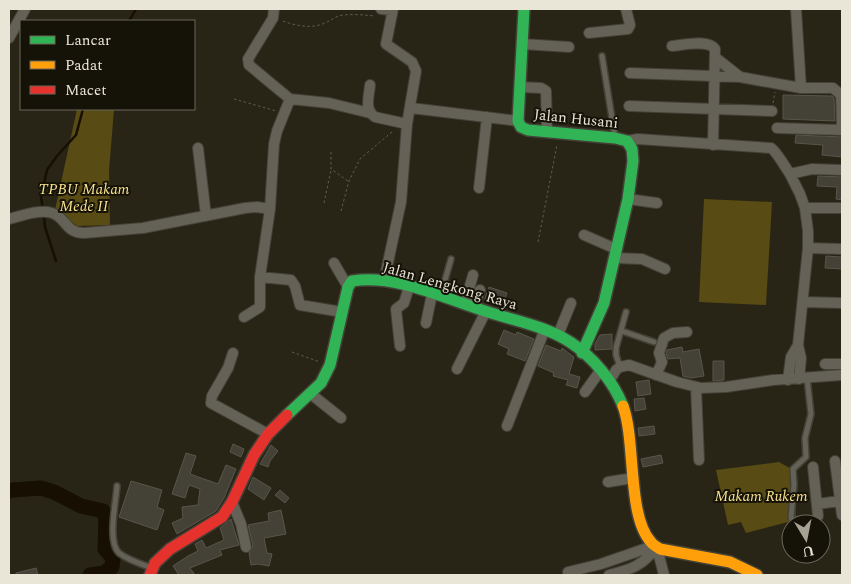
<svg xmlns="http://www.w3.org/2000/svg" width="851" height="584" viewBox="0 0 851 584" font-family="Spectral,serif">
<style>
.green{fill:#584b13}
.lines{fill:none;stroke-linecap:round;stroke-linejoin:round}
.stream{stroke:#160f02;stroke-width:2.5}
.river{stroke:#160f02;stroke-width:15}
.building{fill:#444136;stroke:#58554a}
.lane-casing{stroke:#444137;stroke-width:8}
.street-casing{stroke:#444137;stroke-width:12}
.fast-casing{stroke:#444137;stroke-width:14}
.slow-casing{stroke:#444137;stroke-width:14}
.jam-casing{stroke:#444137;stroke-width:14}
.path{stroke:#5f5c52;stroke-width:1;stroke-dasharray:2.5 2.5;stroke-linecap:butt}
.lane{stroke:#646157;stroke-width:5}
.street{stroke:#646157;stroke-width:10}
.fast{stroke:#30b455;stroke-width:11}
.slow{stroke:#ff9f0a;stroke-width:11}
.jam{stroke:#e5322d;stroke-width:11}
.labels{text-anchor:middle;dominant-baseline:central;stroke-width:4;stroke-linejoin:round;paint-order:stroke}
.street-label{font-size:15px;fill:#eae6d7;stroke:#151207}
.park-label{font-size:15px;font-style:italic;fill:#f9e291;stroke:#151207}
</style>
<rect width="100%" height="100%" fill="#282517"/>
<path class="green" d="M77 109H114L109 171 110 225 77 226 55 210Z
M704 199 772 202 766 305 699 302Z
M779 462 795 471 797 487 795 493 796 520 746 533 741 522 728 525 716 470Z"/>
<g class="lines">
<path class="stream" d="M129 21 136 9
M43 210 41 197 47 170 57 156 76 135 83 109
M44 216 45 227 56 261"/>
<path class="river" d="M9 491 13 490 41 488 54 492 81 506 103 511 106 518 105 549 113 558 112 567 104 573 90 575"/>
</g>
<path class="building" d="M783 95 832 96 834 98 835 121 783 119Z
M796 135 842 137V157L822 155 823 145 795 143Z
M818 176 842 177V200L836 199 837 187 817 186Z
M826 256 842 257V269L825 268Z
M489 287 507 293 502 307 484 301Z
M504 330 516 335 517 332 534 339 525 361 507 354 509 349 498 344Z
M612 334V349L595 350V344L600 335Z
M546 345 561 351 562 348 574 357 569 374 580 377 577 388 566 385 568 380 553 376 554 373 538 366Z
M682 347 683 352 699 349 704 376 691 378 683 376 680 358 668 359 666 353 667 350Z
M713 361H724V380L713 381Z
M649 380 651 394 638 396 636 382Z
M644 398 646 409 635 411 634 399Z
M654 426 655 434 639 436 638 428Z
M233 444 244 449 241 457 230 452Z
M271 445 278 451 270 461 268 467 260 464Z
M186 453 196 456 190 474 218 484 226 465 236 469 224 498 216 511 177 534 172 523 183 518 182 507 198 505 200 489 189 485 185 498 172 494Z
M661 455 663 463 643 467 641 459Z
M253 477 271 488 264 500 248 489Z
M131 481 162 490 157 507 164 510 157 530 119 517Z
M280 490 289 498 285 503 275 495Z
M281 510 286 534 264 538 267 553 272 554 269 566 258 564 251 565 249 553 253 546 248 525 269 521 268 513Z
M231 519 239 545 220 550 222 555 190 568 195 575H179L173 566 188 556 198 551 195 544 202 540 206 548 224 540 220 528Z
M36 568 38 575H16V573Z"/>
<g class="lines">
<g class="lane-casing">
<path id="lane" d="M602 56 615 137
M441 294 451 259
M622 331 654 342
M620 367 616 355V348L626 312
M117 486C116 502 107 542 119 553 128 560 141 564 152 568
M791 518 794 485 793 469 806 457 805 438 811 414 807 378"/>
</g>
<g class="street-casing">
<path id="street" d="M274 9 273 18 248 59 249 65 290 99 329 103 370 113
M381 9 392 10
M796 9 801 88
M589 33 628 29 630 25 626 9
M9 38 25 9
M522 44 569 47
M672 46C684 45 708 39 715 49L713 145
M716 58 740 77
M630 73 740 77 801 88H833L841 95 842 130
M370 85C369 97 364 109 375 117L407 124
M520 87 541 88 546 91 547 130
M629 106 772 111
M411 108 518 121
M777 128 842 130
M627 141 638 139 771 148C777 152 785 167 790 174L812 169 842 170
M198 148 206 216
M790 174 800 194 805 208H842
M479 188 487 117
M628 199 657 203
M9 219C21 216 39 209 52 213 66 217 65 233 84 233L143 228 245 208 257 207 270 209
M584 235 616 249
M808 248 842 249
M615 258 642 259 665 269
M334 263 348 287
M260 277 291 280 295 286 300 305 342 312
M384 281 401 202 407 124 416 71 412 62 386 44 393 9
M803 302 842 303
M465 304 473 275
M474 307 480 290
M244 317 260 307V277L270 209 274 144 277 131 290 99
M426 323 432 294
M558 335 571 303
M400 346 396 309 404 303 409 287
M233 353 228 368 212 396 211 403 268 434
M825 364H842
M457 369 486 311
M656 375 662 362 659 353 664 338 673 333 687 332
M799 379 801 358 798 345 808 248V231L805 208
M610 380 616 370 620 367 629 365 677 382 701 388 726 387 773 380 842 375
M788 380 791 357 798 345
M696 387 699 460
M585 392 600 371
M311 394 341 418
M507 426 545 329
M835 461 842 515
M813 467 818 516
M608 482 633 478
M232 502 241 524 246 547
M817 504 840 501
M657 548 664 575
M568 572 601 564 653 546
M609 575C628 570 645 566 655 547"/>
</g>
<g class="fast-casing">
<path id="fast" d="M524 9 518 121 521 127 528 130 615 138 627 141 632 149 633 161 628 199 604 303 582 353
M287 415 321 383 330 365 348 287 352 281C398 274 445 299 488 312 516 321 545 326 570 342 593 357 613 381 623 406"/>
</g>
<g class="slow-casing">
<path id="slow" d="M623 406C636 441 627 516 651 542 653 545 657 547 660 549L730 562 757 575"/>
</g>
<g class="jam-casing">
<path id="jam" d="M150 575 155 563 170 549 222 517 232 502 254 455 268 434 287 415"/>
</g>
<path class="path" d="M283 21C296 26 312 29 325 23 332 20 336 16 343 15 354 14 365 15 375 16
M234 99 276 111
M773 103 775 92
M331 152V169L348 181
M324 203 331 170
M341 211 349 181 360 159 393 131
M538 242 557 145
M292 352 320 362"/>
<use href="#lane" class="lane"/>
<use href="#street" class="street"/>
<use href="#fast" class="fast"/>
<use href="#slow" class="slow"/>
<use href="#jam" class="jam"/>
</g>
<g class="labels">
<g class="street-label">
<text transform="translate(576 119) rotate(6)">Jalan Husani</text>
<text transform="translate(450 286) rotate(16)">Jalan Lengkong Raya</text>
</g>
<g class="park-label">
<text x="84" y="189">TPBU Makam<tspan x="84" dy="17">Mede II</tspan></text>
<text x="761" y="496">Makam Rukem</text>
</g>
</g>
<rect width="851" height="584" fill="none" stroke="#eae6d7" stroke-width="20"/>
<rect x="20" y="20" width="175" height="90" fill="#151207" stroke="#6a675a"/>
<rect x="30" y="36" width="25" height="8" fill="#30b455" stroke="#6a675a"/>
<text x="65" y="45" font-size="15" fill="#eae6d7">Lancar</text>
<rect x="30" y="61" width="25" height="8" fill="#ff9f0a" stroke="#6a675a"/>
<text x="65" y="70" font-size="15" fill="#eae6d7">Padat</text>
<rect x="30" y="86" width="25" height="8" fill="#e5322d" stroke="#6a675a"/>
<text x="65" y="95" font-size="15" fill="#eae6d7">Macet</text>
<g transform="translate(806 539) rotate(170)"><circle r="24" fill="#151207" stroke="#6a675a"/>
<path d="M0-4L9 19L0 12L-9 19Z" fill="#a6a294"/>
<text y="-8" font-size="14" font-weight="bold" text-anchor="middle" fill="#eae6d7">U</text>
</g>
</svg>
